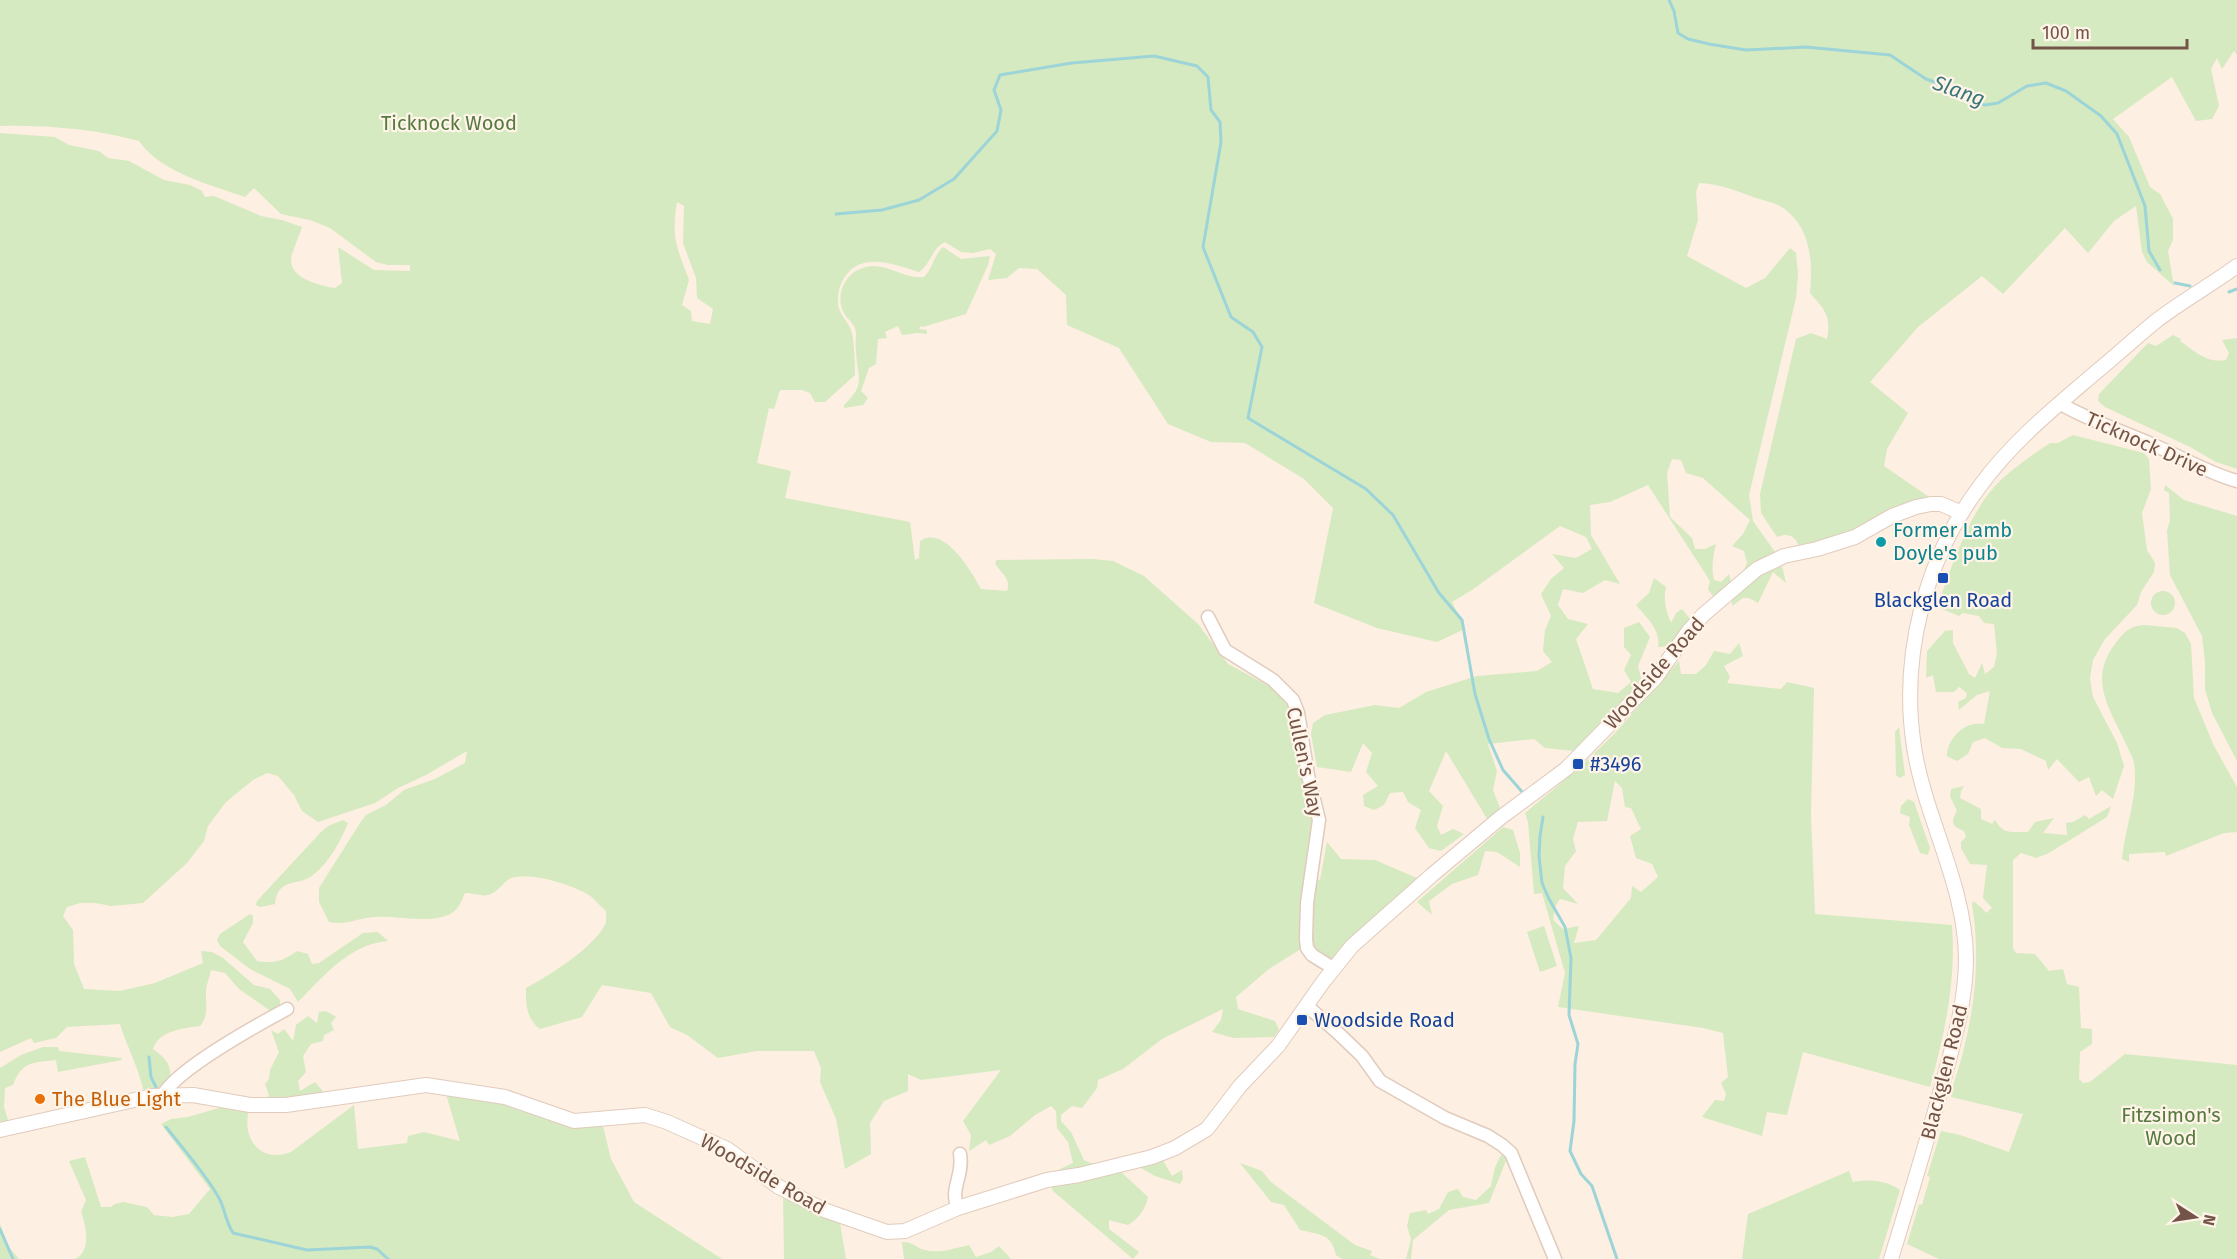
<svg xmlns="http://www.w3.org/2000/svg" width="2237" height="1259" viewBox="0 0 2237 1259" font-family="'Fira Sans',sans-serif">
<style>
.green{fill:#d5eac0;fill-rule:evenodd}
.lines{fill:none;stroke-linecap:round;stroke-linejoin:round}
.stream{stroke:#9cd4d8;stroke-width:3}
.minor-casing{stroke:#e1cbbd;stroke-width:15}
.tertiary-casing{stroke:#e1cbbd;stroke-width:16}
.minor{stroke:#fff;stroke-width:12}
.tertiary{stroke:#fff;stroke-width:14}
.culture-dot{fill:#0f9aa8;stroke:#fff4e8;stroke-width:2}
.transit-dot{fill:#1a4fb4;stroke:#fff4e8;stroke-width:2}
.food-dot{fill:#e8710a;stroke:#fff4e8;stroke-width:2}
.labels{text-anchor:middle;dominant-baseline:central;stroke-width:4.5;stroke-linejoin:round;paint-order:stroke}
.park-label{font-size:20px;fill:#567a40;stroke:#fff4e8}
.street-label{font-size:20px;fill:#745348;stroke:#fff4e8}
.culture-label{font-size:20px;fill:#0d838f;stroke:#fff4e8;text-anchor:start}
.transit-label{font-size:20px;fill:#164399;stroke:#fff4e8;text-anchor:start}
.food-label{font-size:20px;fill:#c56008;stroke:#fff4e8;text-anchor:start}
.water-label{font-size:21px;font-style:italic;fill:#3b767b;stroke:#fff4e8}
</style>
<rect width="100%" height="100%" fill="#fdefe1"/>
<path class="green" d="M0 0H2237V55L2234 51 2222 69 2217 58 2211 69 2219 106 2212 119 2196 121 2172 77 2113 119 2129 137 2150 187 2160 194 2173 219V240L2168 251 2174 286 2147 262 2142 252 2136 206 2114 221 2088 253 2065 228 2003 294 1982 276 1918 327 1870 382 1908 413 1887 449 1884 466 1929 497 1895 508 1863 529 1799 546C1794 535 1788 533 1777 537L1761 513 1760 494 1796 339 1811 333 1827 339C1831 316 1826 311 1810 293 1813 261 1811 225 1780 206 1772 202 1762 200 1753 197 1735 190 1719 184 1699 183L1696 192 1698 220 1687 256 1746 288 1765 278 1790 248 1796 253 1798 274 1796 298 1749 495 1753 521 1775 552 1741 577 1747 563 1744 551 1732 546 1743 534 1750 520 1703 478 1686 473 1681 460 1672 459 1667 473 1670 517 1692 538 1695 549H1705L1716 544C1713 556 1711 568 1714 580L1721 582 1729 574 1732 585 1715 599 1708 589 1710 581 1648 485 1610 502 1590 505 1591 535 1620 584 1605 580 1583 593 1563 589 1558 605 1568 619 1588 624 1576 639 1593 689 1618 693 1631 682 1624 670 1631 655 1624 647V628L1639 622 1650 637 1638 666 1643 686 1574 751 1545 748 1534 739 1488 744 1497 771 1493 790 1502 813 1489 822 1446 751 1429 791 1443 806 1437 826 1441 835 1453 829 1464 834 1441 851 1429 848 1415 828 1421 810 1408 802 1403 792 1390 793 1384 805 1374 810 1364 806 1363 795 1378 786 1366 772 1372 753 1363 743 1351 772 1317 767 1311 734 1313 723 1325 715 1375 705 1399 708 1426 692 1477 676 1537 671 1552 662 1543 651 1545 630 1551 616 1541 594 1551 579 1564 568 1552 554 1576 558 1592 549 1586 537 1560 526 1472 590 1452 602 1465 629 1437 642 1377 628 1314 603 1333 508 1304 479 1245 443 1211 442 1168 424 1119 348 1067 325 1066 295 1037 269 1019 268 1007 278 988 280 996 254 990 249 973 253 961 252 945 242C932 248 931 264 919 272 893 264 861 251 844 278 839 286 837 296 838 305 840 316 849 322 852 333 854 342 855 365 855 375L825 402H815L810 393 802 390H780L774 409 769 408 757 463 791 471 785 498 910 522 915 560 919 558 920 541C944 524 972 572 981 589L1007 591C1012 578 1000 573 995 563L997 560 1093 559 1113 561 1144 576 1198 624 1228 664 1271 687 1288 705 1293 713 1315 816 1304 947 1269 969 1236 997 1238 1009 1275 1021 1279 1030 1274 1037 1234 1038 1212 1032 1221 1020 1223 1009 1162 1039 1123 1069 1098 1080 1097 1088 1082 1108 1072 1106 1061 1115V1121L1071 1132 1084 1160 1093 1164 1087 1168 1058 1173 1060 1169 1073 1163 1068 1142 1057 1128 1056 1111 1051 1106 1035 1115 1010 1136 989 1145 986 1140 969 1151 971 1135 963 1121 1001 1070 921 1080 908 1074V1091L884 1101 870 1123 871 1154 845 1169 836 1119 820 1082 821 1068 814 1051H757L718 1058 687 1035 670 1027 651 993 602 985 582 1017 540 1029C526 1018 526 1005 526 988 549 976 593 948 605 925 607 921 606 916 606 911 601 907 597 902 593 898 578 886 527 870 509 879 503 883 498 891 491 894 483 898 474 892 465 893 461 902 458 911 448 915 426 924 397 915 374 917 359 918 343 926 329 922L319 902V888L360 823 366 815 386 805 404 790 435 779 465 763 467 751 426 775 398 788 375 803 318 822 302 811 294 795 278 776 267 773 253 780 226 802 208 826 204 841 187 863 143 903 111 906 96 903H80L67 907 63 916 73 930 74 964 84 989 120 991 155 983 203 963 201 951 212 952 223 958 254 985 270 989 280 1000V1009L272 1012 239 989 225 973 211 970C210 976 207 983 206 989 205 1002 210 1014 200 1026 184 1028 158 1031 153 1049 164 1057 172 1064 170 1079L153 1091 143 1089C138 1066 127 1047 120 1024L67 1027 56 1038 34 1043 31 1038 0 1052V133L55 137 69 145 99 151 108 158 129 161 164 180 190 185 202 191 205 197 214 196 261 216 282 220 302 227C299 236 295 245 292 254 285 278 319 285 335 288L342 283 338 247 374 270 410 271V265H388L376 262 330 228 310 220 281 214 254 188 245 197C211 185 160 172 139 141 94 129 47 125 0 126ZM677 202 684 206 683 243 696 278 697 298 713 309 710 324 692 321 691 311 682 305 689 280C677 247 671 239 677 202Z
M943 247 961 259 990 256 988 265 966 314 923 327 921 326 919 329 927 330V334L917 333 902 335 898 326 885 332 887 338 878 339 876 364 869 368 861 391 868 398 863 405 844 408V405C867 383 857 378 856 351 855 343 857 336 855 328 853 322 847 319 844 313 834 295 846 271 866 267 886 262 904 280 924 277 933 268 934 255 943 247Z
M2173 335 2181 339 2180 341C2194 351 2208 364 2226 360L2229 353 2222 340 2237 338V469L2216 462 2190 447 2105 407 2098 401 2099 394 2148 343 2156 346Z
M2073 435 2144 453 2149 459 2151 489 2142 513 2147 550 2155 563 2154 572 2141 592 2137 605 2105 639 2093 660 2090 678 2093 697 2117 743 2124 766 2113 799 2102 790 2096 796 2089 777 2079 782 2057 759 2048 770 2046 761 2021 749 2002 748 1985 738 1973 742 1968 754 1957 761 1947 756C1947 738 1966 720 1984 724L1990 691 1977 695 1959 710 1958 702 1966 698 1967 693 1959 687 1954 692H1936L1933 675 1926 678 1927 651 1945 631 1953 630V643L1969 674 1975 678 1982 663 1985 674 1994 667 1997 654 1994 624 1984 623 1979 616 1963 613 1959 616 1937 607C1952 567 1969 509 2002 479 2016 466 2034 454 2050 443H2058Z
M2165 485 2184 500 2237 516V761L2212 713 2205 689V662L2202 636 2170 575 2167 531 2170 521 2169 493 2164 490Z
M1782 566 1786 583 1773 572 1758 603 1749 598H1743L1732 606V600C1745 585 1763 573 1782 566Z
M1654 578 1666 587C1663 600 1666 610 1671 623L1676 613 1682 609 1692 621 1674 646 1658 647C1661 630 1647 618 1636 605L1649 593Z
M2151 603a12 12 0 1 1 24 0a12 12 0 1 1-24 0Z
M2144 625 2177 628 2185 633 2191 644 2194 698 2214 746 2237 787V832L2224 833 2166 856 2165 852 2129 854V862L2122 859C2125 827 2139 795 2134 763 2133 757 2129 751 2127 746 2111 710 2087 681 2115 644 2124 632 2129 626 2144 625Z
M1739 643 1743 656 1724 666 1730 677 1727 683 1781 689 1787 682 1814 688 1811 815 1815 914 1952 925C1956 983 1945 1032 1930 1087L1803 1052 1787 1115 1767 1112 1762 1136 1702 1117 1715 1100 1724 1101 1726 1094 1721 1083 1728 1077 1723 1033 1703 1028 1558 1007 1565 973 1542 893 1534 894 1528 822 1525 813 1578 769 1614 734 1679 661 1681 674H1696L1706 665 1714 651 1730 654ZM1615 781 1622 788 1625 807 1631 808 1641 829 1630 836 1636 858 1652 864 1658 877 1641 892 1632 886 1631 898 1596 940 1574 943 1579 926 1563 929 1553 920 1555 907 1560 899 1578 904 1563 888 1565 866 1576 851 1573 839 1578 822 1607 821Z
M1899 727 1905 775 1900 778 1896 775 1895 732Z
M1964 786 1961 791 1960 798 1981 809V819L1992 824 1995 820C2003 835 2013 832 2028 832L2035 822 2054 818 2043 833 2067 835 2066 823 2073 822 2085 815 2089 819 2111 806 2107 817 2049 853 2036 858 2021 853 2013 860V948L2016 953 2035 954 2049 971 2063 969 2067 984 2079 987 2081 1028 2092 1029V1044L2080 1052 2079 1079 2083 1083 2090 1082 2125 1054 2237 1065V1259H1939L1907 1244 1919 1204 1922 1205 1930 1177 1927 1176 1941 1131 1960 1135 2009 1152 2023 1114 1951 1097C1953 1080 1961 1064 1964 1048 1976 1000 1980 953 1972 904L1973 901 1982 908 1986 913 1992 908 1983 898 1987 865 1970 864 1961 848V842L1966 837 1964 831C1952 827 1950 822 1957 811L1950 796 1951 789Z
M1908 799 1914 802 1930 848 1928 855 1920 853 1909 825 1910 817 1900 813 1901 806Z
M343 820 348 823C340 842 329 863 313 875 299 887 278 876 275 904L260 907 256 905 257 901 320 833 328 826Z
M1503 827 1513 830 1520 853V867L1497 852 1485 851 1478 875 1452 884 1429 901 1432 915 1417 902Z
M1327 842 1341 859 1375 860 1417 878 1332 961 1326 959 1310 946 1312 886 1317 879 1320 880Z
M250 914 253 916V923L243 942 257 961C274 964 283 961 297 951L308 954 312 964 319 963 363 933 378 932 388 941C349 944 323 977 298 1002L290 989 250 969 220 946 217 940 220 934Z
M1544 926 1557 966 1540 972 1527 932Z
M326 1011 336 1017 331 1023 334 1030 324 1035 323 1041 311 1044 303 1056 306 1072 298 1081 300 1091 315 1082 326 1095 293 1100 259 1099 267 1098 269 1095 265 1084 269 1079 270 1070 279 1052 271 1030 278 1034 284 1029 293 1041 296 1025 308 1016 317 1023 319 1012Z
M43 1047H58L59 1051 121 1058 122 1060 58 1072 56 1060C32 1063 22 1061 13 1085L5 1088 4 1107 9 1123 0 1126V1068L21 1055Z
M445 1091 494 1099 576 1127 603 1126 611 1159 634 1202 722 1259H75C92 1251 86 1226 81 1212L86 1200 69 1161 85 1157 101 1207H111L115 1204 123 1202 147 1207 154 1215 173 1217 189 1214 210 1189 161 1124 171 1119 188 1117 219 1108V1106L248 1110C248 1117 246 1127 249 1134 255 1154 274 1159 291 1152L354 1105 358 1149 407 1143 408 1136 424 1132 460 1141Z
M1501 1155 1507 1158 1489 1203 1449 1210 1413 1240 1411 1259H1406L1411 1239 1407 1226 1410 1213 1426 1210 1428 1214 1439 1209 1448 1192 1458 1189 1463 1197 1476 1200 1491 1186 1495 1167Z
M1161 1157 1172 1176 1182 1170 1183 1179 1180 1184 1155 1176 1136 1165Z
M1240 1163 1262 1171 1271 1182 1355 1245 1372 1251 1370 1255 1380 1259H1342L1336 1255C1331 1233 1320 1235 1300 1230L1284 1205 1271 1202Z
M1119 1170 1148 1197C1145 1210 1139 1218 1128 1225L1109 1220V1229L1139 1252 1133 1259 1053 1191 1050 1184Z
M1849 1171 1853 1182C1869 1179 1886 1180 1900 1190L1879 1259H1742L1748 1214Z
M783 1192 808 1209 840 1223 846 1259H784Z
M0 1224 8 1246 19 1259H0Z
M902 1242C912 1241 916 1248 925 1250 938 1254 956 1248 969 1245L976 1257 991 1252 999 1246 1011 1259H904Z"/>
<g class="lines">
<path class="stream" d="M1669 0 1674 11 1678 33 1688 39 1709 44 1746 50 1806 47 1890 55 1926 79 1952 88 1968 100 1985 105 1998 103 2027 86 2046 83 2066 91 2101 116 2117 134 2145 206 2149 251 2160 270
M836 214 882 210 919 200 954 179 997 131 1001 110 994 90 1000 75 1072 63 1154 56 1197 66 1208 77 1211 110 1220 122 1221 142 1203 247 1231 317 1253 332 1262 347 1248 418 1366 489 1393 515 1439 593 1462 620 1475 694 1489 739 1503 770 1524 794
M2175 283 2190 286
M2229 292 2237 289
M1543 817 1540 836 1539 856 1542 883 1549 899 1565 927 1571 958 1569 1015 1578 1044 1575 1064 1574 1121 1570 1151 1581 1174 1592 1186 1617 1259
M149 1057 151 1077 158 1091
M166 1127C184 1150 205 1173 219 1198 225 1209 225 1220 233 1233L307 1250 370 1247 377 1249 388 1259
M0 1229 13 1259"/>
<g class="minor-casing">
<path id="minor" d="M2059 403C2090 421 2124 432 2156 446 2183 458 2208 473 2237 481
M1208 617 1225 650 1273 680 1293 700 1298 713 1308 775 1319 820 1307 903 1306 939 1307 948 1312 955 1333 968
M1307 1006 1337 1032 1362 1056 1380 1081 1445 1118 1488 1136 1502 1145 1511 1153 1555 1259
M162 1096C177 1069 257 1025 287 1009
M958 1208C949 1189 964 1176 960 1154"/>
</g>
<g class="tertiary-casing">
<path id="tertiary" d="M0 1130 152 1096 193 1095 250 1105H286L426 1085 505 1097 574 1121 645 1115 667 1122 727 1149 779 1187 824 1210 887 1232 905 1231 958 1208 1047 1180 1079 1175 1152 1157 1175 1148 1207 1129 1240 1086 1278 1046 1323 982 1352 946 1432 875 1500 818 1566 769 1656 677 1688 632 1703 615 1757 569 1784 556 1817 549 1855 537 1892 516 1916 507 1931 504H1941L1962 513
M1891 1259C1909 1200 1927 1142 1943 1082 1954 1041 1966 1001 1966 958 1965 883 1925 819 1914 747 1900 656 1925 559 1980 486 2012 442 2054 408 2095 373 2116 356 2135 338 2156 321 2182 301 2211 285 2237 266"/>
</g>
<use href="#minor" class="minor"/>
<use href="#tertiary" class="tertiary"/>
</g>
<circle class="culture-dot" cx="1881" cy="542" r="6"/>
<g class="transit-dot">
<rect x="1937" y="572" width="12" height="12" rx="3"/>
<rect x="1572" y="758" width="12" height="12" rx="3"/>
<rect x="1296" y="1014" width="12" height="12" rx="3"/>
</g>
<circle class="food-dot" cx="40" cy="1099" r="6"/>
<g class="labels">
<g class="park-label">
<text x="449" y="123">Ticknock Wood</text>
<text x="2171" y="1115">Fitzsimon's<tspan x="2171" dy="23">Wood</tspan></text>
</g>
<g class="street-label">
<text transform="translate(2147 444) rotate(24)">Ticknock Drive</text>
<text transform="translate(1654 673) rotate(-49)">Woodside Road</text>
<text transform="translate(1305 762) rotate(78)">Cullen's Way</text>
<text transform="translate(1944 1072) rotate(-76)">Blackglen Road</text>
<text transform="translate(763 1174) rotate(30)">Woodside Road</text>
</g>
<g class="culture-label">
<text x="1893" y="530">Former Lamb<tspan x="1893" dy="23">Doyle's pub</tspan></text>
</g>
<g class="transit-label">
<text x="1943" y="600" text-anchor="middle">Blackglen Road</text>
<text x="1590" y="764">#3496</text>
<text x="1314" y="1020">Woodside Road</text>
</g>
<g class="food-label">
<text x="52" y="1099">The Blue Light</text>
</g>
<g class="water-label">
<text transform="translate(1959 91) rotate(20)">Slang</text>
</g>
</g>
<g transform="translate(2195 1217) rotate(102)" stroke="#fff4e8" stroke-width="4.5" paint-order="stroke">
<path d="M0-4.5L10 22L0 15L-10 22Z" fill="#745348"/>
<text y="-9" font-size="16" font-weight="bold" text-anchor="middle" fill="#745348">N</text>
</g>
<path d="M2033 39v9h154v-9" fill="none" stroke="#745348" stroke-width="3"/>
<text x="2042" y="39" font-size="18" fill="#745348" stroke="#fff4e8" stroke-width="4.5" paint-order="stroke">100 m</text>
</svg>
